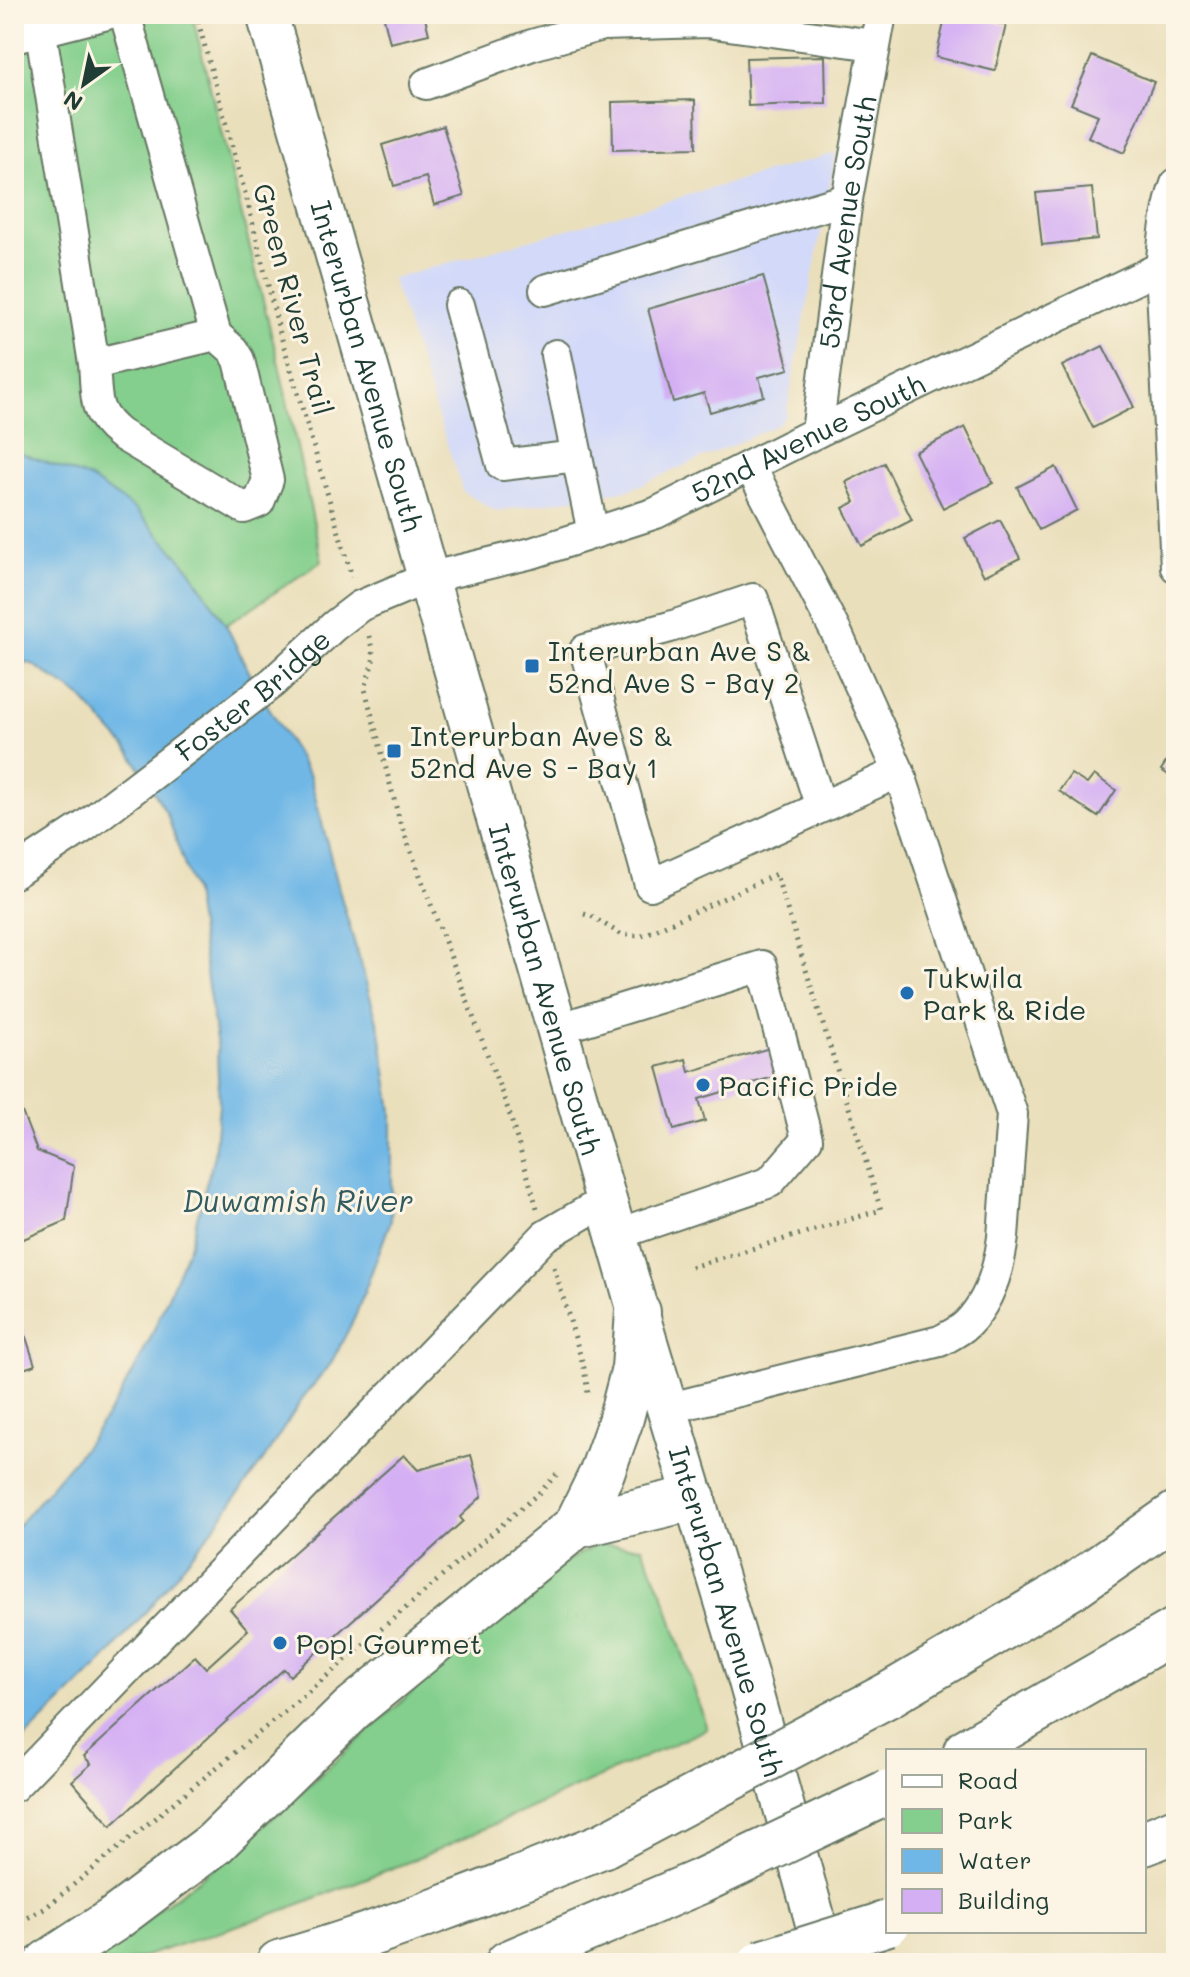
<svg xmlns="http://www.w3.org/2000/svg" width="1190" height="1977" viewBox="0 0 1190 1977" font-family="Mali,sans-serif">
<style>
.built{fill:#d2d9f9}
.green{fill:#84cf8d;stroke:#528660;stroke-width:2}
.water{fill:#6fb7e6;stroke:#477a8d;stroke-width:2}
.building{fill:#d4aff4}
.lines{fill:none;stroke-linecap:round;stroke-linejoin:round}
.minor-casing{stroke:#667663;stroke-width:34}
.major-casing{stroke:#667663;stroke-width:44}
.highway-casing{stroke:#667663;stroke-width:48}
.path{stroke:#667663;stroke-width:5;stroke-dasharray:2 6;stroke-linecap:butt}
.minor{stroke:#fff;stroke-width:30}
.major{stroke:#fff;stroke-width:40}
.highway{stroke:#fff;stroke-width:44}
.highway-bridge-casing{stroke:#667663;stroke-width:48;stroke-linecap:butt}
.highway-bridge{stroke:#fff;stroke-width:44}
.poi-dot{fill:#1f6fb2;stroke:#fcf5e5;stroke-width:3}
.labels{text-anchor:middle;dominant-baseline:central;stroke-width:6;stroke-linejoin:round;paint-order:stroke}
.street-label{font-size:28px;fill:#1f3d34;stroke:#fcf5e5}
.poi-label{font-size:28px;fill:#1f3d34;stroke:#fcf5e5;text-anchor:start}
.water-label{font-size:30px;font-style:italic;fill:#335c60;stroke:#fcf5e5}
</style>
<rect width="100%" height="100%" fill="#fcf5e5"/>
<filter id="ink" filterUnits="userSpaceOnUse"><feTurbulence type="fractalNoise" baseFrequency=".0125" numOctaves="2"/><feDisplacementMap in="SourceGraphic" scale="16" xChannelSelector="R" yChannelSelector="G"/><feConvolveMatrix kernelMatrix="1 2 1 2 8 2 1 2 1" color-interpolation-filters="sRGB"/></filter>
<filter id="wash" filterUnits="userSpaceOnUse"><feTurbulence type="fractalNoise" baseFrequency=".006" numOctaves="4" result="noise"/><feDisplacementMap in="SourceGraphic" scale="32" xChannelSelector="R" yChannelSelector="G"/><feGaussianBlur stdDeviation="1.8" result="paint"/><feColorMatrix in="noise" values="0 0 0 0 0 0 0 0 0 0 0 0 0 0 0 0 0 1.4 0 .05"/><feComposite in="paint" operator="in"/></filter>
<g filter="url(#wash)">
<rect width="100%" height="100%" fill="#eadfbb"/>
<path class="built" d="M836 153 786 415 778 425 629 490 496 511 463 492 392 279Z"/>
<path class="green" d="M14 14H192L280 369 322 561 226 625 188 567 41 462 14 451Z
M598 1544 642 1547 664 1596 707 1729 421 1857 287 1909 124 1963H86L228 1858 523 1592 556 1567Z"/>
<path class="water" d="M14 451 89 478 136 510 188 567 226 625 255 684 310 777 341 897 380 1031 392 1111V1174L391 1220 355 1317 330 1365 305 1395 262 1462 209 1534 150 1607 104 1660 14 1749V1530L83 1449 110 1411 131 1376 150 1339 190 1244 214 1155 219 1105 217 1046 194 893 167 814 131 753 80 696 32 664 14 659Z"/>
<g id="blocks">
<path class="building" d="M383 14H424L429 34 390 43Z
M946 14H962L1006 25 995 71 936 57Z
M825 56 826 103 748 106 746 58Z
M1092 56 1154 82 1124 153 1088 137 1098 115 1071 104Z
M695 100 696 148 613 150 612 102Z
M443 126 464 196 434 205 426 177 394 186 382 145Z
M1092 188 1097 239 1042 245 1036 193Z
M763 276 789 369 759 377 764 396 710 412 704 393 673 402 648 309Z
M1103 346 1134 407 1093 428 1062 366Z
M965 427 993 483 943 508 915 452Z
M884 463 912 520 862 546 843 508 855 502 846 482Z
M1056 467 1077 510 1039 530 1017 487Z
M1000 520 1020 558 984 576 965 538Z
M1176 747V780L1161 770Z
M1071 774 1087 784 1094 775 1116 790 1098 817 1059 791Z
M793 1041 800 1069 699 1099 705 1121 674 1130 657 1067 686 1059 689 1072Z
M19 1104 37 1151 74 1166 66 1221 14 1243V1106Z
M23 1328 35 1365 14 1372V1331Z
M404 1455 418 1470 471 1455 482 1496 460 1517 463 1521 290 1676 284 1669 111 1826 72 1781 91 1764 84 1756 195 1656 206 1668 248 1630 230 1609Z"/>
</g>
</g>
<g filter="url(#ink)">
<use href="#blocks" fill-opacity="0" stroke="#667663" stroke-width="2"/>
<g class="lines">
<g class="minor-casing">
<g id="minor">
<path d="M38 14 94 364C97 397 92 412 120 434L244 508 259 502 268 480 239 360 233 350 216 335 94 364"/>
<path d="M125 14 216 335"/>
<path d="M14 38 107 14"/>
<path d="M426 84 532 45 602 25 707 22 874 45"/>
<path d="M1176 184C1166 211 1164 239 1161 268L1176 567"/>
<path d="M545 290 847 199"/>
<path d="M459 305 502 465 577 456"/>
<path d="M556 355 593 533"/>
<path id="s1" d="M817 432 847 199 881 14"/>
<path d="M821 807 753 599 670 627 585 650 650 885 899 772"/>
<path id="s2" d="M14 873 85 826 272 683 334 626 360 606 427 578 532 553 656 513 817 432 1176 260"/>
<path d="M557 1029 762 966 807 1139 770 1182 615 1235"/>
<path d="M666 1409 940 1341C949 1336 960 1331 967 1324 990 1301 999 1269 1003 1237L1012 1114 899 772 837 634 750 466"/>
<path d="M14 1786 545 1236 606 1200"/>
</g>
</g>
<g class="major-casing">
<g id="major">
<path id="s3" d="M267 14 638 1312 747 1674 827 1963"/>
</g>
</g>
<g class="highway-casing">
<path id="highway" d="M576 1526 693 1498
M890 1694 1072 1587 1176 1514
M966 1751 1176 1630
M1144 1843 1176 1830
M47 1963 113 1920 215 1843 352 1709 576 1526 601 1475 620 1422 634 1368 638 1312
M279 1963C390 1931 497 1888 604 1845
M508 1963 699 1882"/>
</g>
<path class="path" d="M196 14 248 204 278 326 352 577
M369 636 374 657 365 689 400 822 509 1112 537 1208
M584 914 591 916 622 935 642 936 776 874 881 1210 688 1268
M554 1267 584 1368 588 1393
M14 1925 44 1909 299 1700 541 1491 557 1474"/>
<use href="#minor" class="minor"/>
<use href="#major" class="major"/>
<use href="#highway" class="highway"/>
<g class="highway-bridge-casing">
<path id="highway-bridge" d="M604 1845 890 1694
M699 1882 888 1792
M761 1963 888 1923"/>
</g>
<use href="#highway-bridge" class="highway-bridge"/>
</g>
</g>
<g class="poi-dot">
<rect x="524" y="658" width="16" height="16" rx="4"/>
<rect x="386" y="743" width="16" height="16" rx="4"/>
<circle cx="907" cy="993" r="8"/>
<circle cx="703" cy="1085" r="8"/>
<circle cx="280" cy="1643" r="8"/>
</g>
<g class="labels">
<g class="street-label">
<text stroke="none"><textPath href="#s1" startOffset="212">53rd Avenue South</textPath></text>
<text transform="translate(294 299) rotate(75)">Green River Trail</text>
<text stroke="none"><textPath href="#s3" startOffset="366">Interurban Avenue South</textPath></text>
<text stroke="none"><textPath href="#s2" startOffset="918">52nd Avenue South</textPath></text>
<text stroke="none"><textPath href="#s2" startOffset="298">Foster Bridge</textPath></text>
<text stroke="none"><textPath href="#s3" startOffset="1014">Interurban Avenue South</textPath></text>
<text stroke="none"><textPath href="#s3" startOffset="1662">Interurban Avenue South</textPath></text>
</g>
<g class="poi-label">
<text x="548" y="650">Interurban Ave S &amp;<tspan x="548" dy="32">52nd Ave S - Bay 2</tspan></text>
<text x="410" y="735">Interurban Ave S &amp;<tspan x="410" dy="32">52nd Ave S - Bay 1</tspan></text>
<text x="923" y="977">Tukwila<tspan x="923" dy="32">Park &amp; Ride</tspan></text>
<text x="719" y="1085">Pacific Pride</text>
<text x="296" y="1643">Pop! Gourmet</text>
</g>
<g class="water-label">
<text x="298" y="1200">Duwamish River</text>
</g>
</g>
<rect width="1190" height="1977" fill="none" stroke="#fcf5e5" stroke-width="48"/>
<rect x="886" y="1749" width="260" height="184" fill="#fcf5e5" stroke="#a4ab9e" stroke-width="2"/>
<rect x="902" y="1775" width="40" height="12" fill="#ffffff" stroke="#a4ab9e" stroke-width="2"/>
<text x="958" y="1789" font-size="24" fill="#1f3d34">Road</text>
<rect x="902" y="1809" width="40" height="24" fill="#84cf8d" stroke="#a4ab9e" stroke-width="2"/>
<text x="958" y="1829" font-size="24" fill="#1f3d34">Park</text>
<rect x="902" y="1849" width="40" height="24" fill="#6fb7e6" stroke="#a4ab9e" stroke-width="2"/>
<text x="958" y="1869" font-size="24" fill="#1f3d34">Water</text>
<rect x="902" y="1889" width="40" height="24" fill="#d4aff4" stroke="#a4ab9e" stroke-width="2"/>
<text x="958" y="1909" font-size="24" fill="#1f3d34">Building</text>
<g transform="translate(84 84) rotate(213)" stroke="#fcf5e5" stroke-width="6" paint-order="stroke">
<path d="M0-6L14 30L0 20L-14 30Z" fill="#1f3d34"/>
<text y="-12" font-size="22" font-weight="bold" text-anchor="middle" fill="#1f3d34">N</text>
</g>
</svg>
